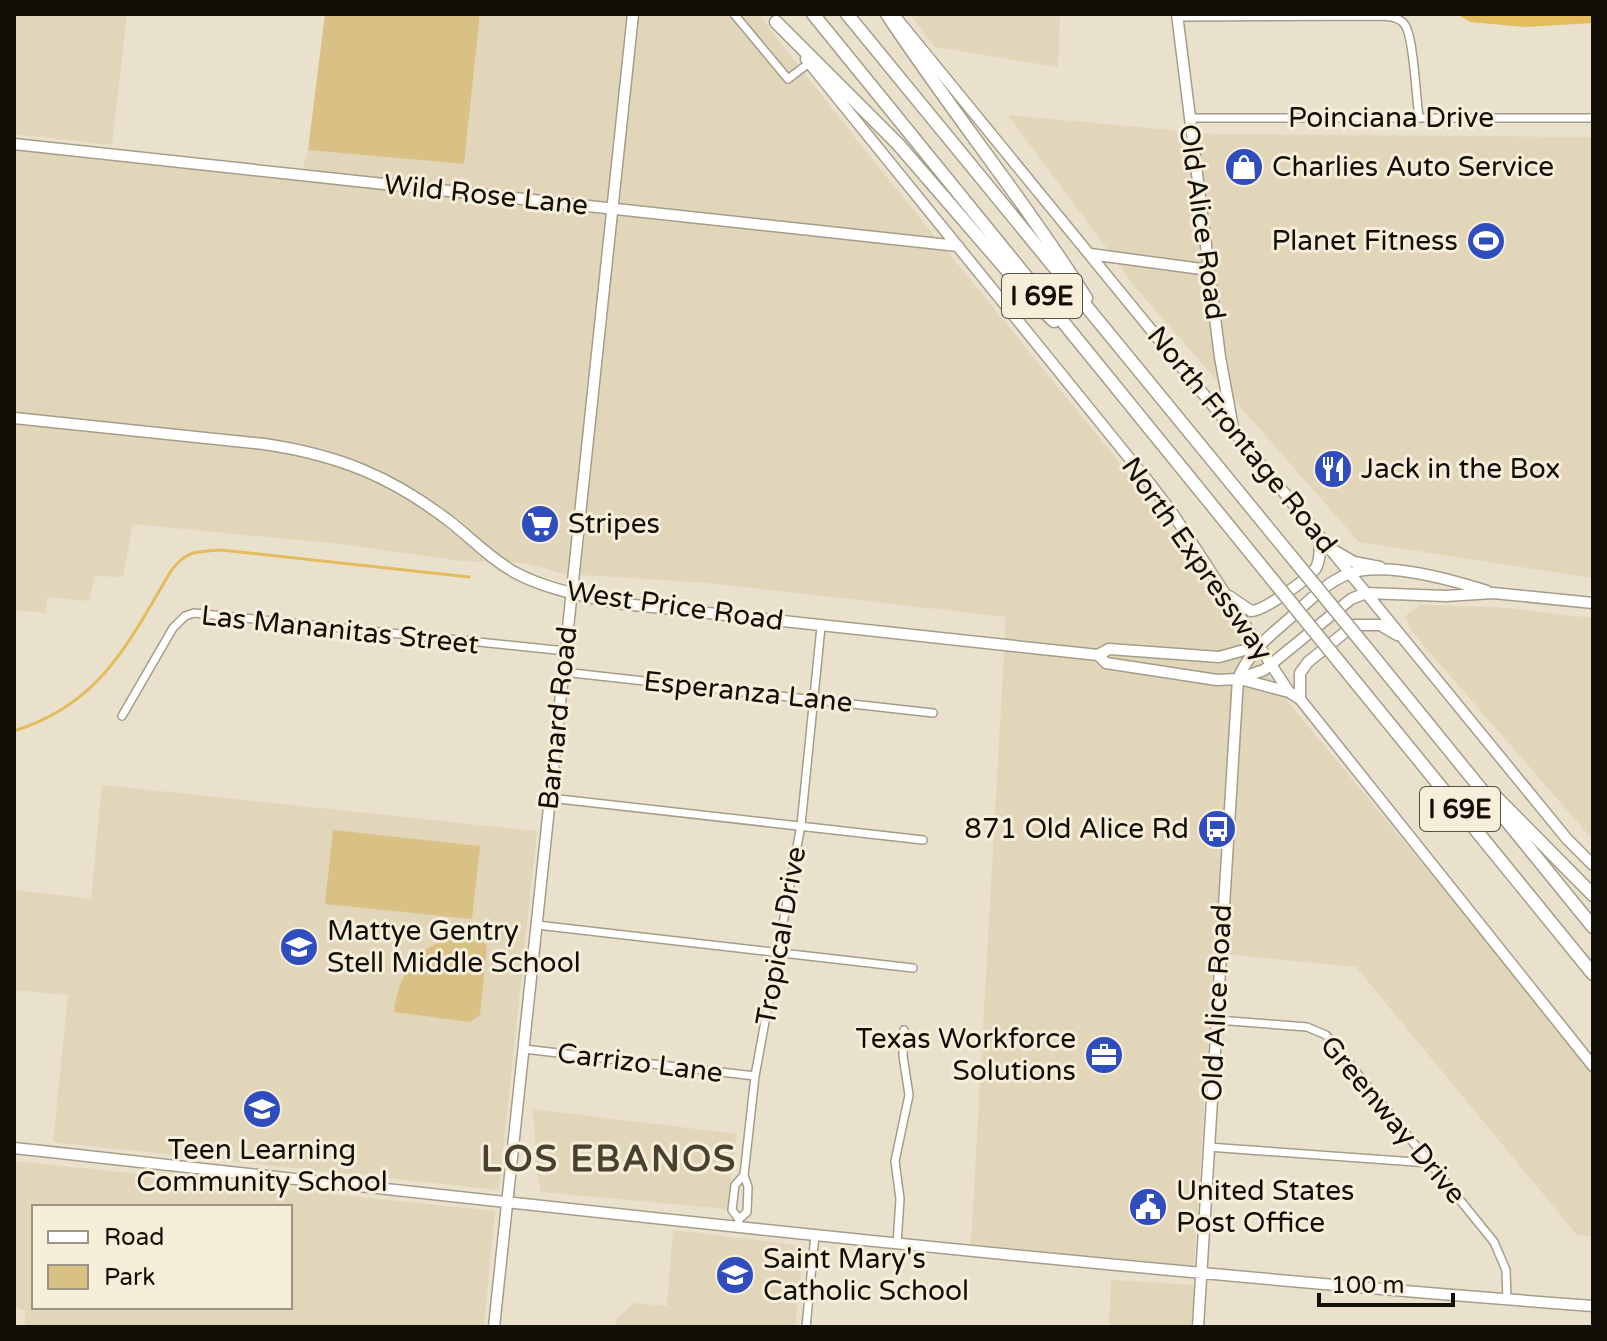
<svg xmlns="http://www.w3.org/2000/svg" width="1607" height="1341" viewBox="0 0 1607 1341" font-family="'Varela Round',sans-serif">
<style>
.built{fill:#e1d5ba;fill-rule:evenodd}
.green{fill:#d9c185}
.water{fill:#e2bc5d}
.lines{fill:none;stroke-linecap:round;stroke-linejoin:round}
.stream{stroke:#e2bc5d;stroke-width:3}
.street-casing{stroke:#a59d8a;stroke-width:10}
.secondary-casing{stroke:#a59d8a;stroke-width:13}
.highway-casing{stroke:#a59d8a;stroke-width:15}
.street{stroke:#fff;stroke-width:7}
.secondary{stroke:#fff;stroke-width:10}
.highway{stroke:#fff;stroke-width:12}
.highway-bridge-casing{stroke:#a59d8a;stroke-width:15;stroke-linecap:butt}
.highway-bridge{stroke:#fff;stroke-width:12}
.labels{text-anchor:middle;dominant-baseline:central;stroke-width:6;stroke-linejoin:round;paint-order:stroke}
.shield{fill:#f7eeda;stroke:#565247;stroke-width:2}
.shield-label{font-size:26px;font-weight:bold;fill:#110f08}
.street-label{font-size:28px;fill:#110f08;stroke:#f7eeda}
.poi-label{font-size:28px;fill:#110f08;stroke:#f7eeda;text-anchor:start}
.district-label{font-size:36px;font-weight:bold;letter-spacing:2px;fill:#484130;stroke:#f7eeda}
</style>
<rect width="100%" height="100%" fill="#eae1cd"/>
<path class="built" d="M14 14H127L112 145 14 134Z
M480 14H758L867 153 1115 457 1289 703 1593 1070V1237L1577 1235 1356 967 1214 953 1194 1266 971 1244 1006 617 710 583 565 574 524 563 462 561 340 544 133 524 123 577 95 576 89 601 47 597 46 613 14 610V150L299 180 308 150 464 164Z
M910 14H1060L1058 67 935 47Z
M1008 115 1214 134 1593 137V578L1359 542 1136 288Z
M1420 605 1498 607 1593 618V840L1413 633 1405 616Z
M102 785 537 831 499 1190 53 1142 68 995 14 990V890L91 899Z
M533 1109 737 1134 727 1209 541 1192 537 1173Z
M14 1161 495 1211 484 1327H25V1310L14 1307ZM34 1207H290V1307H34Z
M673 1230 804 1246 795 1327H616L617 1318 635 1303 667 1306Z
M1111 1280 1195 1285 1191 1327 1109 1325Z"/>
<path class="green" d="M325 14H480L464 164 308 150Z
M333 830 480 846 472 919 325 904Z
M451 938 483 942 487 946 480 1015 470 1022 394 1012C398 976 415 948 451 938Z"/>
<path class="water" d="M1457 14H1593V23L1525 27 1470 22Z"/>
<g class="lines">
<path class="stream" d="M14 731C101 704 128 643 171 571 186 550 197 552 221 550L469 577"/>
<g class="street-casing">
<path id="street" d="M734 14 788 79 809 63
M1177 17 1382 16C1390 17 1400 17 1405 25 1414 38 1416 99 1419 117
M1189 118H1593
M563 672 933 713
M122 716 173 628 185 616 194 613 566 651
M550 798 923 840
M537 925 913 968
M1217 1020 1307 1027 1326 1035 1494 1242 1506 1270 1507 1300
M524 1049 755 1076
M1208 1147 1429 1163
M739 1219 732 1210 735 1185 744 1175
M738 1227 739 1219 747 1212 748 1187 744 1175 755 1076 801 825 821 627
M897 1244 900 1199 895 1161 909 1095 903 1056 904 1030
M806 1327 815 1235"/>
</g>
<g class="secondary-casing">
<path id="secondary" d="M893 14 1567 839 1593 865
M1177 14 1220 357 1233 428
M806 59 1151 485 1173 514 1289 692 1300 699 1593 1066
M14 144 958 246
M1090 254 1209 270
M14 418 264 444C339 455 393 477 453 524 473 540 492 560 516 573 546 589 581 595 615 603L1098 655 1106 663 1217 680 1238 679 1264 670 1351 599 1366 593 1446 596 1493 593 1593 603
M1335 551 1354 562 1380 567
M1229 596 1251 611C1264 611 1308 579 1316 568 1321 558 1320 546 1319 536
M1098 655 1109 649 1219 657 1255 647
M1240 679 1289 692
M1300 699V673L1308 662 1354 625H1380L1397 635
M14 1148C540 1206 1065 1266 1593 1306
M494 1327 633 14
M1198 1327 1238 679C1249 652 1268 637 1289 619 1307 603 1325 583 1348 574 1384 560 1452 580 1487 591"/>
</g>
<g class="highway-casing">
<path id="highway" d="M813 14 1271 578
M847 14 1295 561
M887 14C951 111 1024 200 1086 298
M776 22 898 144 1037 305 1054 321
M1364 645 1593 927
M1340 663 1593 974
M1494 795 1593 895"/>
</g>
<use href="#street" class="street"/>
<use href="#secondary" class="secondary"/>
<use href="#highway" class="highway"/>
<g class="highway-bridge-casing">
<path id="highway-bridge" d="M1295 561 1364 645
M1271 578 1340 663"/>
</g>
<use href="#highway-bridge" class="highway-bridge"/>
</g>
<defs>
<g id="shop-disc" transform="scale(2)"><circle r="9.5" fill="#304dbe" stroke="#f7eeda"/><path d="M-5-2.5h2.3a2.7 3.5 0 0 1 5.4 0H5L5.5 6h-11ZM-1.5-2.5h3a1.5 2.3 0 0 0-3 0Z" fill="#fff"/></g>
<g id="stadium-disc" transform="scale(2)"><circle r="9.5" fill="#304dbe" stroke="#f7eeda"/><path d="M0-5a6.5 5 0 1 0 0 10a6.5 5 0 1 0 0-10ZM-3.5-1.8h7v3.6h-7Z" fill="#fff"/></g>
<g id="restaurant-disc" transform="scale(2)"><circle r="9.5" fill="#304dbe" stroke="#f7eeda"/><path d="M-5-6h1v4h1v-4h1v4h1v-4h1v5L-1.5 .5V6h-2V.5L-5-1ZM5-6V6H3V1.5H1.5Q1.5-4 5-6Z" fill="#fff"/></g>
<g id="supermarket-disc" transform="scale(2)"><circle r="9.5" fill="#304dbe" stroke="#f7eeda"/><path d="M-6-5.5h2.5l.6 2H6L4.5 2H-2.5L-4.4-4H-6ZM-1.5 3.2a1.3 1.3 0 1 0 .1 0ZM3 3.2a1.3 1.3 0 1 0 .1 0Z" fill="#fff"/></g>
<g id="bus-disc" transform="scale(2)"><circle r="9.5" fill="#304dbe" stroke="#f7eeda"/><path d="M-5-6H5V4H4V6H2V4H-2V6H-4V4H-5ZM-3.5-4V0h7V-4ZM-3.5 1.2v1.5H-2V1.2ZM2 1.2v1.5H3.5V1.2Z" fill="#fff"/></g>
<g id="school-disc" transform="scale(2)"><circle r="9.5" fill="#304dbe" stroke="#f7eeda"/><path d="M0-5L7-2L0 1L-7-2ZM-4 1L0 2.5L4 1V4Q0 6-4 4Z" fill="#fff"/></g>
<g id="office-disc" transform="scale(2)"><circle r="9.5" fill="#304dbe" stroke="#f7eeda"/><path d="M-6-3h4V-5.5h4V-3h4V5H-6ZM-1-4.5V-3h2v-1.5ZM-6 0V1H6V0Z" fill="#fff"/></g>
<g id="civic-disc" transform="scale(2)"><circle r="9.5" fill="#304dbe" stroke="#f7eeda"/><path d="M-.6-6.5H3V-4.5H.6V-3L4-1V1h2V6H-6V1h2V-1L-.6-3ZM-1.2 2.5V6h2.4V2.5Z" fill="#fff"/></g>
</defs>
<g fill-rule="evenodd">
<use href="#shop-disc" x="1244" y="167"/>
<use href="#stadium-disc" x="1486" y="241"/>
<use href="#restaurant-disc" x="1333" y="469"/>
<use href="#supermarket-disc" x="540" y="524"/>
<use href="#bus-disc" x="1217" y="829"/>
<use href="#school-disc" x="299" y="947"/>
<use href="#office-disc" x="1104" y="1055"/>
<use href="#school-disc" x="262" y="1109"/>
<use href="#civic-disc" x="1148" y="1207"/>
<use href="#school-disc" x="735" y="1275"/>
</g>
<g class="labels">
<g class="shield">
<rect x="1002" y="274" width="80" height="44" rx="6"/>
<rect x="1420" y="787" width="80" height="44" rx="6"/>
</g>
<g class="shield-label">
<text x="1042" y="296">I 69E</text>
<text x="1460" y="809">I 69E</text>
</g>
<g class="street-label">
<text x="1391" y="118">Poinciana Drive</text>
<text transform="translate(486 195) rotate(6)">Wild Rose Lane</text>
<text transform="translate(1202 222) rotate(82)">Old Alice Road</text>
<text transform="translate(1242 440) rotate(51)">North Frontage Road</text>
<text transform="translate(1197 559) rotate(55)">North Expressway</text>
<text transform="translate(675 606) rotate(8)">West Price Road</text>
<text transform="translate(340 630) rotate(6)">Las Mananitas Street</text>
<text transform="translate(748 692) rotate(6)">Esperanza Lane</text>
<text transform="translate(558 718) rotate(-84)">Barnard Road</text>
<text transform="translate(781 936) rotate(-80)">Tropical Drive</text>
<text transform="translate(1217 1003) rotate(-87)">Old Alice Road</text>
<text transform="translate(640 1063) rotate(7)">Carrizo Lane</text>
<text transform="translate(1393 1120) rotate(50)">Greenway Drive</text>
</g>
<g class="poi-label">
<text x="1272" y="167">Charlies Auto Service</text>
<text x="1458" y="241" text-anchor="end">Planet Fitness</text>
<text x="1361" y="469">Jack in the Box</text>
<text x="568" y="524">Stripes</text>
<text x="1189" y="829" text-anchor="end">871 Old Alice Rd</text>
<text x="327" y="931">Mattye Gentry<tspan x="327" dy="32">Stell Middle School</tspan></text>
<text x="1076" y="1039" text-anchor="end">Texas Workforce<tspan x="1076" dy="32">Solutions</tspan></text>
<text x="262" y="1150" text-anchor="middle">Teen Learning<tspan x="262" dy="32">Community School</tspan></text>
<text x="1176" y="1191">United States<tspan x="1176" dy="32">Post Office</tspan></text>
<text x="763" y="1259">Saint Mary's<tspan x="763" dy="32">Catholic School</tspan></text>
</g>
<g class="district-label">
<text x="609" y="1159">LOS EBANOS</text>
</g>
</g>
<rect width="1607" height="1341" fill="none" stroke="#110f08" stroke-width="32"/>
<rect x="32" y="1205" width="260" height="104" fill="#f7eeda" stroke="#9b9586" stroke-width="2"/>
<rect x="48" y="1231" width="40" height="12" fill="#ffffff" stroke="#9b9586" stroke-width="2"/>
<text x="104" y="1245" font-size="24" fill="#110f08">Road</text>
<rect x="48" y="1265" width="40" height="24" fill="#d9c185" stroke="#9b9586" stroke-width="2"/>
<text x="104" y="1285" font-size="24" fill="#110f08">Park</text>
<path d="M1319 1293v12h134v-12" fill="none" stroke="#110f08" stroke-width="4"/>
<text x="1331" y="1293" font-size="24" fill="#110f08" stroke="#f7eeda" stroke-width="6" paint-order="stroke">100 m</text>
</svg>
